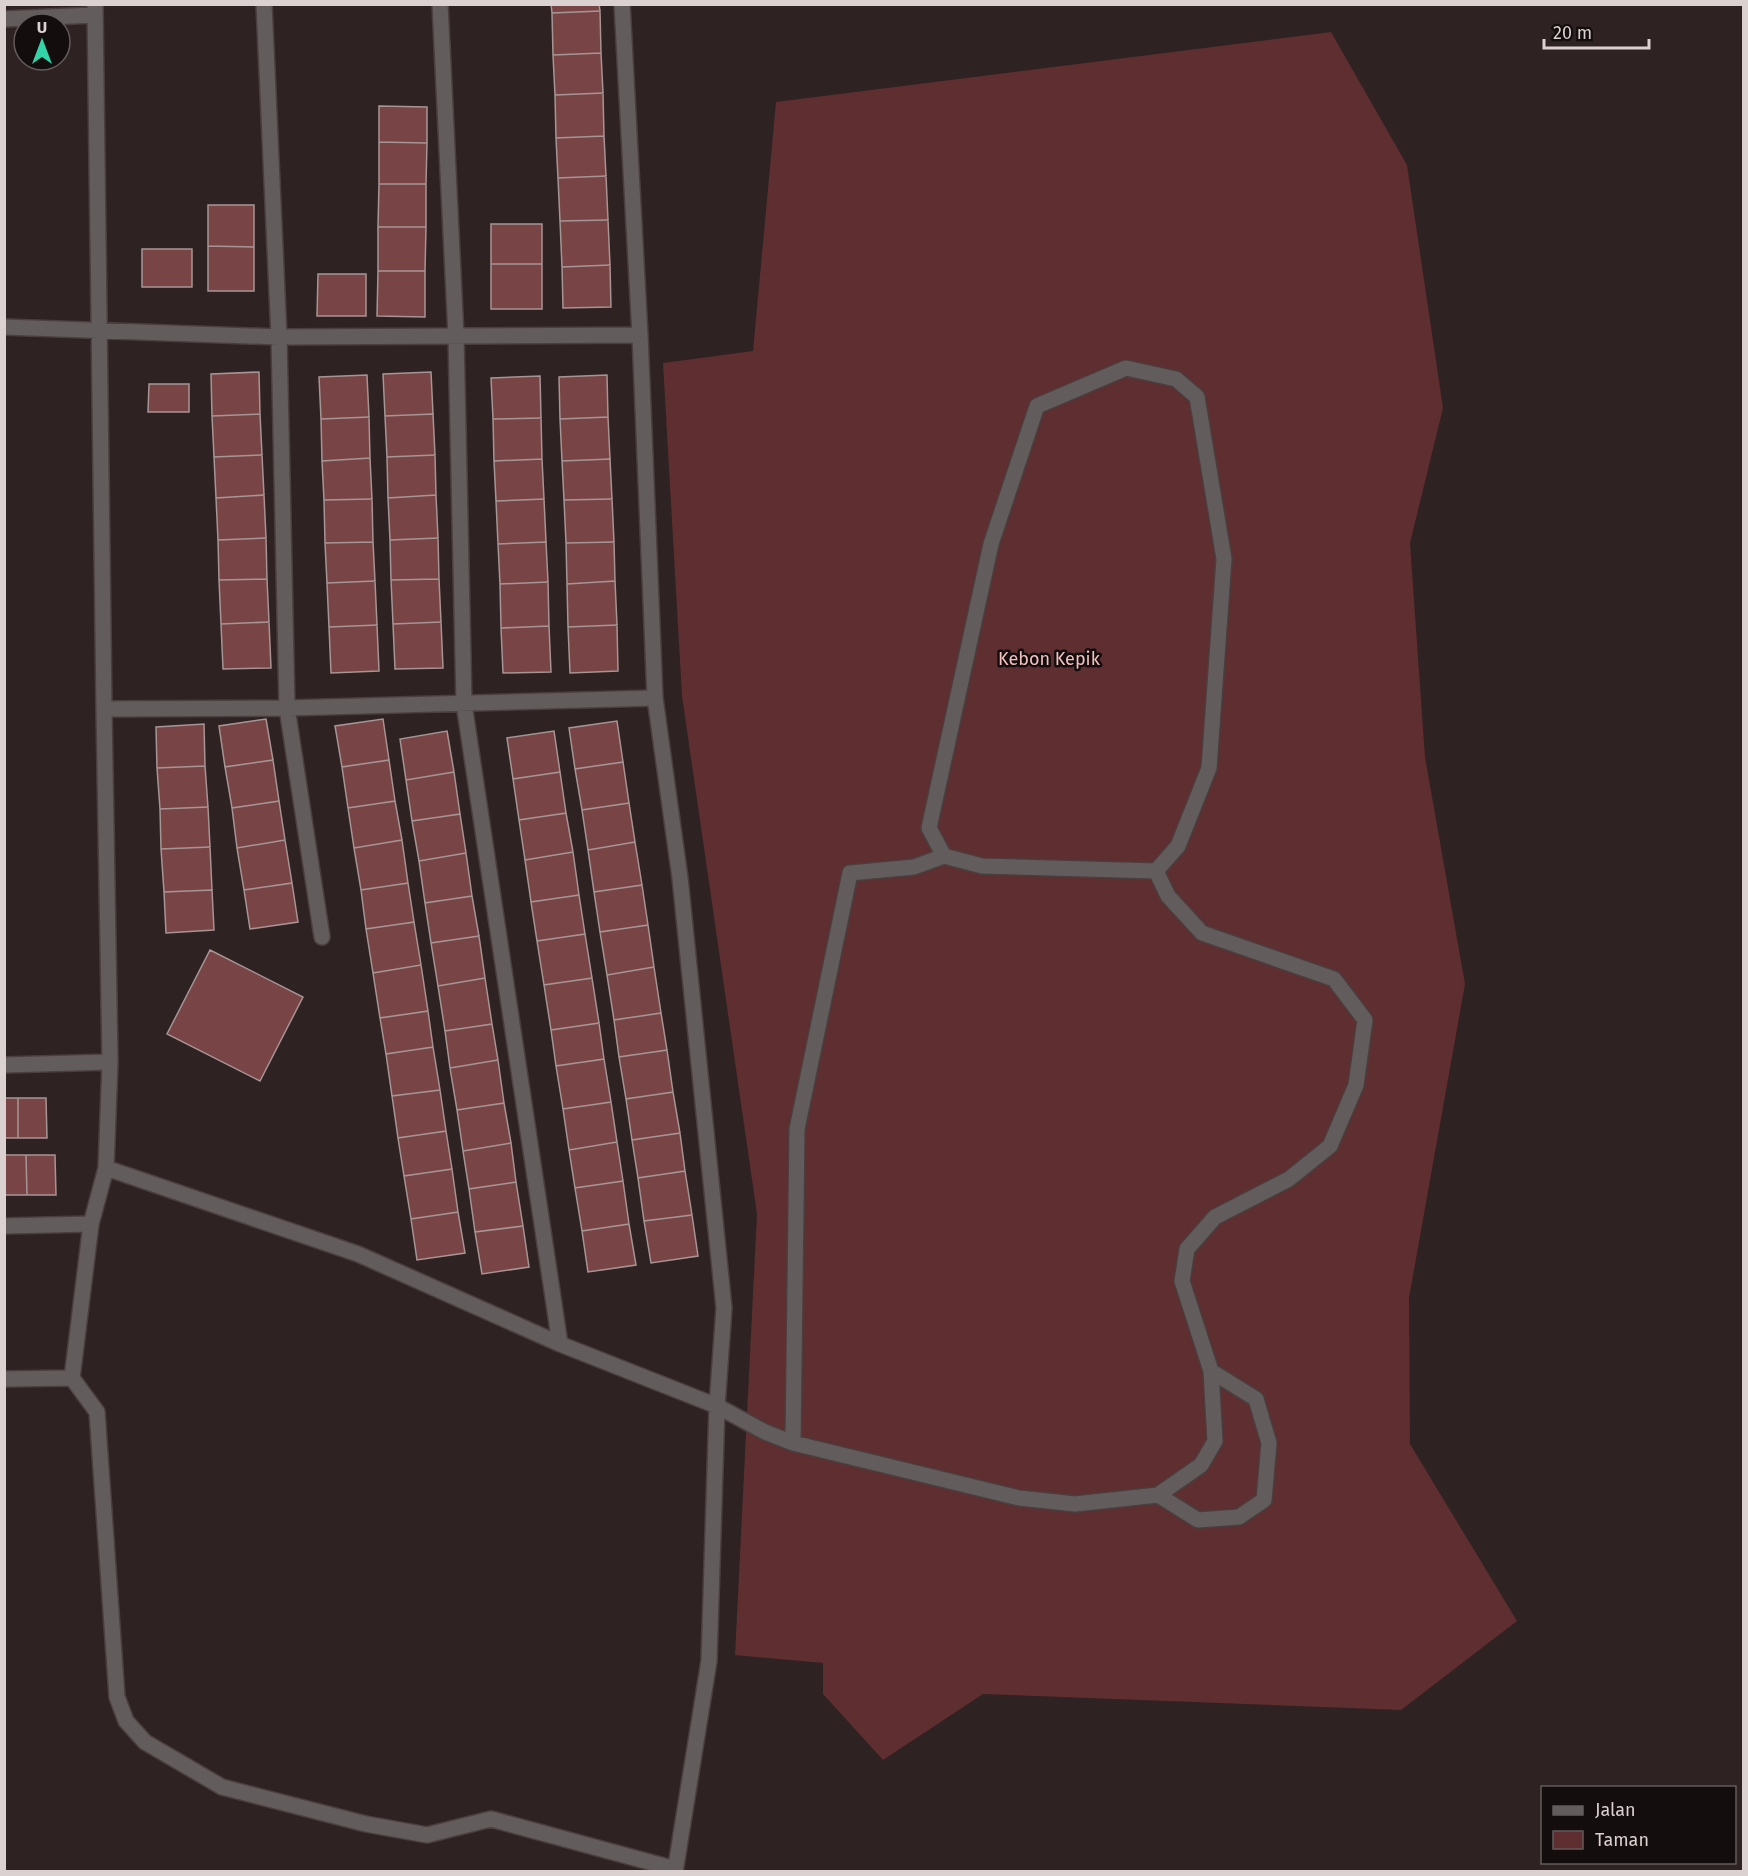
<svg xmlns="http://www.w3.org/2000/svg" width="1748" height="1876" viewBox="0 0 1748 1876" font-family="'Fira Sans',sans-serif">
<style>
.green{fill:#5e2e30}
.building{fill:#794445;stroke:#a69595;stroke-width:1.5}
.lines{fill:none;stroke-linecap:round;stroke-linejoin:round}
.minor-casing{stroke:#4b3e3e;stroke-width:18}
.minor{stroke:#635c5c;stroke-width:15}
.labels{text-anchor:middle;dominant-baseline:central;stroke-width:5;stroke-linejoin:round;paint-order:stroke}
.park-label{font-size:18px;fill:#f4bfbe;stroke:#130d0d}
</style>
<rect width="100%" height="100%" fill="#2f2222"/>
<path class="green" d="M1331 32 1407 165 1443 408 1410 543 1425 757 1465 984 1409 1298 1410 1444 1517 1621 1401 1710 983 1694 883 1760 823 1694V1663L735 1655 757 1214 682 696 663 363 753 351 776 102Z"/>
<path class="building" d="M551 4H599L600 11 552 13Z
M600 11 601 53 553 55 552 13Z
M601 53 603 93 555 95 553 55Z
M603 93 604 136 556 138 555 95Z
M379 106 427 107V143L379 142Z
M604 136 606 176 558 178 556 138Z
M379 142 427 143 426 184H379Z
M606 176 608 220 560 221 558 178Z
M379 184H426V227H378Z
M208 205H254V247L208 246Z
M608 220 610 265 562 267 560 221Z
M491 224H542V264H491Z
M378 227H426L425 271H378Z
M208 246 254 247V291H208Z
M142 249H192V287H142Z
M491 264H542V309H491Z
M610 265 611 307 563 308 562 267Z
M378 271H425V317L377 316Z
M318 274H366V316H317Z
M259 372 260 414 212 416 211 374Z
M431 372 433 414 385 416 383 374Z
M367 375 369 417 321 419 319 377Z
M607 375 608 417 560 419 559 377Z
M540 376 541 418 493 419 491 378Z
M149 384H189V412H148Z
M260 414 262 455 214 457 212 416Z
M433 414 435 455 387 457 385 416Z
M369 417 370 458 322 461 321 419Z
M608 417 610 459 562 461 560 419Z
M541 418 542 459 494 461 493 419Z
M262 455 264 495 216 498 214 457Z
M435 455 436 495 388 498 387 457Z
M370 458 372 499 324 500 322 461Z
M542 459 544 499 496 501 494 461Z
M610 459 612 499 564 500 562 461Z
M264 495 266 538 218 540 216 498Z
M436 495 438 538 390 540 388 498Z
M372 499 373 542 325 543 324 500Z
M544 499 546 542 498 544 496 501Z
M612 499 614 542 566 543 564 500Z
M266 538 267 579 219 580 218 540Z
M438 538 439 579 391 580 390 540Z
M373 542 375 581 327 583 325 543Z
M546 542 548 582 500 584 498 544Z
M614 542 615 581 567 584 566 543Z
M267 579 269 622 221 624 219 580Z
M439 579 441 622 393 624 391 580Z
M375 581 377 625 329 627 327 583Z
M615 581 617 625 568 627 567 584Z
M548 582 549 626 501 628 500 584Z
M269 622 271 668 223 669 221 624Z
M441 622 443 668 395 669 393 624Z
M377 625 379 671 331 673 329 627Z
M617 625 618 671 570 673 568 627Z
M549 626 551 672 503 673 501 628Z
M266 719 273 760 225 767 219 726Z
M383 719 389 760 342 767 335 726Z
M617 721 623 762 575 769 569 728Z
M204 724 205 766 157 768 156 727Z
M447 731 454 772 406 780 400 739Z
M554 731 560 772 513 779 507 738Z
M273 760 279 801 232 808 225 767Z
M389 760 395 801 348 808 342 767Z
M623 762 629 803 582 810 575 769Z
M205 766 208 807 160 809 157 768Z
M454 772 460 814 412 821 406 780Z
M560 772 566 813 519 820 513 779Z
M279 801 285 840 237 848 232 808Z
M395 801 402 840 354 848 348 808Z
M629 803 635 842 588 850 582 810Z
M208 807 210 847 161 849 160 809Z
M566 813 573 852 525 860 519 820Z
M460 814 466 853 419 861 412 821Z
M285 840 292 883 244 890 237 848Z
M402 840 408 883 361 890 354 848Z
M635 842 642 885 594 892 588 850Z
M210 847 212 890 164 892 161 849Z
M573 852 579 895 531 902 525 860Z
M466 853 472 896 425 903 419 861Z
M292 883 298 922 250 929 244 890Z
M408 883 414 922 366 929 361 890Z
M642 885 648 925 600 932 594 892Z
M212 890 214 930 166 933 164 892Z
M579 895 585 934 537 941 531 902Z
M472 896 479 936 431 943 425 903Z
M414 922 421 965 373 973 366 929Z
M648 925 654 967 607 975 600 932Z
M585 934 592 978 544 985 537 941Z
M479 936 485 978 438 986 431 943Z
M210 950 303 997 260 1081 167 1034Z
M421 965 428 1011 380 1018 373 973Z
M654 967 661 1013 614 1020 607 975Z
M485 978 492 1024 445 1031 438 986Z
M592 978 599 1023 551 1030 544 985Z
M428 1011 433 1047 386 1054 380 1018Z
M661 1013 667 1050 619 1057 614 1020Z
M599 1023 604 1059 556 1066 551 1030Z
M492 1024 498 1060 450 1068 445 1031Z
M433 1047 440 1090 392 1096 386 1054Z
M667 1050 673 1092 626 1099 619 1057Z
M604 1059 611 1102 563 1109 556 1066Z
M498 1060 504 1103 457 1110 450 1068Z
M440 1090 446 1131 398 1138 392 1096Z
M673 1092 680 1133 632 1140 626 1099Z
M4 1098H18V1138H4Z
M18 1098H46L47 1138H18Z
M611 1102 617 1142 569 1150 563 1109Z
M504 1103 511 1143 463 1151 457 1110Z
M446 1131 452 1169 404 1176 398 1138Z
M680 1133 685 1171 638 1178 632 1140Z
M617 1142 623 1181 575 1188 569 1150Z
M511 1143 516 1182 469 1189 463 1151Z
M4 1155H26L27 1195H4Z
M26 1155H55L56 1195H27Z
M452 1169 458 1212 411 1219 404 1176Z
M685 1171 692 1215 644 1221 638 1178Z
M623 1181 629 1224 582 1231 575 1188Z
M516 1182 523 1226 475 1232 469 1189Z
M458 1212 465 1253 417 1260 411 1219Z
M692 1215 698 1256 651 1263 644 1221Z
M629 1224 636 1265 588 1272 582 1231Z
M523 1226 529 1267 482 1274 475 1232Z"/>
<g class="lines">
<g class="minor-casing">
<path id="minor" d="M264 4 279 337 287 708 322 937
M440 4 456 336 464 704 560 1344
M622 4 640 335 655 698 680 878 724 1308 717 1406 709 1661 675 1872
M4 19 95 15
M4 327 279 337 640 335
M1126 368 1176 379 1197 397 1224 559 1209 768 1178 846 1156 871 982 866 944 856 929 828 991 544 1037 406Z
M104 709 287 708 655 698
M4 1065 110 1062
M106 1168 358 1254 560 1344 717 1406 765 1432 793 1443 1019 1498 1075 1504 1158 1495 1201 1465 1215 1441 1211 1371 1182 1281 1187 1249 1215 1217 1289 1179 1330 1146 1356 1085 1365 1020 1334 979 1202 933 1168 896 1156 871
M4 1226 91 1224 106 1168 110 1062 104 709 95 4
M72 1378 91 1224
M4 1379 72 1378 97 1412 117 1697 126 1721 145 1742 222 1787 366 1824 427 1835 491 1819 675 1869
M793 1443 797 1129 850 873 914 867 944 856
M1158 1495 1198 1520 1239 1517 1264 1500 1269 1443 1256 1399 1211 1371"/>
</g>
<use href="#minor" class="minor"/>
</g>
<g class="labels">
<g class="park-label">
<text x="1049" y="659">Kebon Kepik</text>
</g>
</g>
<rect width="1748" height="1876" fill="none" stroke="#dbd1d1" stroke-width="12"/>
<rect x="1541" y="1786" width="195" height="78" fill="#130d0d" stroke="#635b5b" stroke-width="1.5"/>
<rect x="1553" y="1806" width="30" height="9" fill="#635c5c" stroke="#635b5b" stroke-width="1.5"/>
<text x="1595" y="1816" font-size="18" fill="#dbd1d1">Jalan</text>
<rect x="1553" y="1831" width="30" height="18" fill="#5e2e30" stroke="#635b5b" stroke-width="1.5"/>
<text x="1595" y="1846" font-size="18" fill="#dbd1d1">Taman</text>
<g transform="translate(42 42)"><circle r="28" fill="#130d0d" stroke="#635b5b" stroke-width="1.5"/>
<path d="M0-4.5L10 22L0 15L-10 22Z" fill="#33d4a8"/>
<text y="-9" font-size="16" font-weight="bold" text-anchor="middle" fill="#dbd1d1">U</text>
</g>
<path d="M1544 39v9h105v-9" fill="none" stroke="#dbd1d1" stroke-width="3"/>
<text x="1553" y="39" font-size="18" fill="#dbd1d1" stroke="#130d0d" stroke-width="4.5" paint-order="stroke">20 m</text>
</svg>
